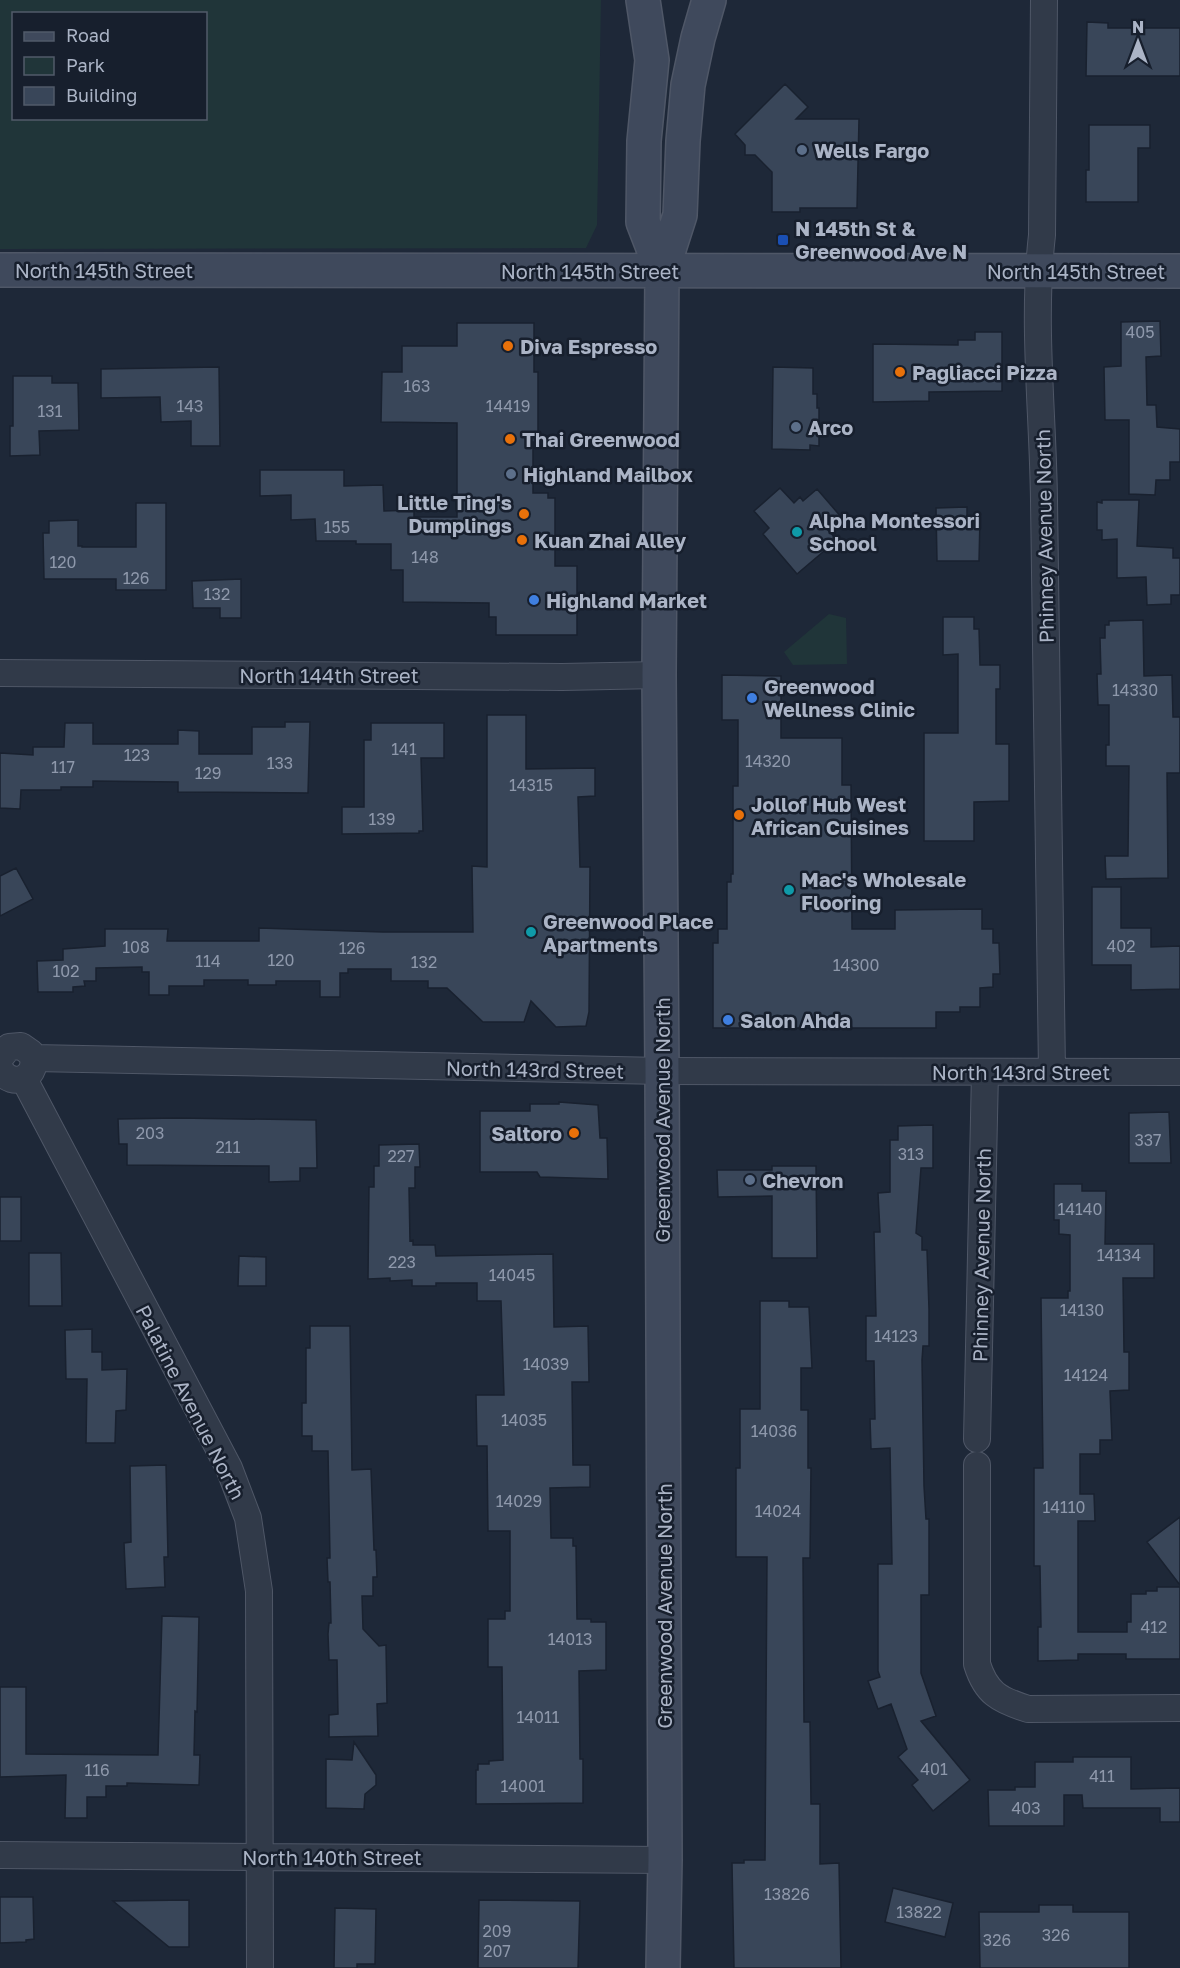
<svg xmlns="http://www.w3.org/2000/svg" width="1180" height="1968" viewBox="0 0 1180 1968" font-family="'Golos Text',sans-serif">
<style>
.green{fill:#203539;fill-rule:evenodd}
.building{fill:#394659;stroke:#19212f;stroke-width:1.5}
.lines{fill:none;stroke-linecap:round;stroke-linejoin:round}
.street-casing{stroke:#4f5767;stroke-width:28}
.secondary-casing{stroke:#4f5767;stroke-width:36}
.street{stroke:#313a49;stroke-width:26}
.secondary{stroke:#3f495c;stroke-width:33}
.service-dot{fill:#5c6f8a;stroke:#171f2d;stroke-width:2}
.transit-dot{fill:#1a4fb4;stroke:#171f2d;stroke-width:2}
.food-dot{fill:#e8710a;stroke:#171f2d;stroke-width:2}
.culture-dot{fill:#0f9aa8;stroke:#171f2d;stroke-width:2}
.shop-dot{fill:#3f7fe0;stroke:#171f2d;stroke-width:2}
.labels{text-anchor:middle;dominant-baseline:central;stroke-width:5;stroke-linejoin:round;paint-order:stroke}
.number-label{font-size:16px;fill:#8e98ab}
.poi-label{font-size:20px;font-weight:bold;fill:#abb4c6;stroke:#171f2d;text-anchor:start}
.street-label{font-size:20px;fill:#abb4c6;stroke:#171f2d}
</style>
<rect width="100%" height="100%" fill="#1e2838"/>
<path class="green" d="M0 0H601L597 225 586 248 0 249ZM14 14H206V118H14Z
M829 614 846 618 847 664 793 665 784 652Z"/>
<path class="building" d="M1087 22 1108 23V28H1180V76H1086Z
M785 84 808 107 796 119H859L857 208H800V212H772V172L755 155H745V145L735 134Z
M1089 125H1150V148H1138V202H1086V170H1089Z
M1160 321 1161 356 1146 357 1147 405H1156L1157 427 1180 429V462H1170V480H1156L1155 495 1129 494V420H1105L1104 367 1121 366V322Z
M457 323H534V372H538V442H533V493H548V498H555V566H577V635H496V617H489V603L403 602V570H391V544H356V541H316L315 519 291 520V495L260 496V470H344V486L383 485 384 511 414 510V517H457V423L381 422 382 372H402V346H457Z
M975 332H1002V391L929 392V401L873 402V344L958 345V340H975Z
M219 367 220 446H191V421L161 422 160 397 101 398V369Z
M773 367 813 368V394H817V408H819V446L810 445V450L772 449Z
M13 376H52V383H78L79 430 39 431 40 455 10 456V426H13Z
M780 488 794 503 800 497 803 501 817 489 842 518 828 530 837 540 797 574 763 534 769 528 754 511Z
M1102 500H1139L1137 546 1173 548V558H1180V595H1171V604L1147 605 1146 577 1117 578V539L1102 540V530H1097V502L1102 503Z
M136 503H166V590H116V579H44L43 533H49V521L78 520V546H82V547H136Z
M967 507V519H980L979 561H937L936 508Z
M241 579V618H220V608H193L192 581Z
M943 617H974V629H979L980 665H1000V689H996V744H1009V801L974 802V841H924V733H958V654L943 655Z
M1143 620 1144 676 1172 675 1173 717H1180V773H1167L1168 878 1106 879 1105 856H1128L1129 766H1106V745H1109V705H1098L1097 674H1101L1100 638H1105V625H1109V621Z
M722 675 781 676V738H842V785H851L852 929H895V910L982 909V929H993V943H999L1000 974H993V987L980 988V1007H960V1012H936V1028H713V943H718V929H727V882H731V874H733V786H738V720H722Z
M487 715H526V769L595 768V796L578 797 580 867H590L589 1012 586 1026 556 1027 531 1001 524 1022H483L447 988H428V981H391V969H348V973H340V997H320V981H276V985H248V980H204V986H169V995H149V972H142V967L96 968V981H84L85 986 73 987V992H38L37 961 63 960V949L105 946V929H168L167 941H259V928L383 932H473L472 866 487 867Z
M285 722H310L308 793 178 792V782L93 781V787H61V790H21L20 809 0 808V753L33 755V747H64L65 723H93V744H178V730L199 731V754H252V727H285Z
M371 723H444V758H421L423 831H419V833L342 834V807H364V740H371Z
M16 868 33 899 0 916V876Z
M1092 887H1121V928H1151V947L1180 946V989L1131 990V965H1092Z
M559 1102 598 1105 600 1138H607L608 1179 540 1177 537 1172H480V1111H530V1104H559Z
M1169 1112 1171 1163H1129V1113Z
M177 1118 316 1120 317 1168H300V1181L269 1182V1166L127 1165V1144H119L118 1119Z
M933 1125V1168H921L916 1233 922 1237V1250H927L929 1309V1346H923L922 1360 924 1486 926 1519H929V1595H921V1673L936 1716 921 1721 970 1780 933 1811 912 1785 918 1780 898 1757 907 1749 891 1704 878 1709 868 1681 880 1677 878 1671V1564H892L890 1448 871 1449 870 1419H875L874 1361H866V1316H876L874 1232H880L878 1193 890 1192V1140H898V1126Z
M419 1144 420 1167H415V1188H409L410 1241 413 1240V1245H435L436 1256 553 1254 554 1327 588 1326 589 1382H572L573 1465H590V1487L550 1488 551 1538H573V1546H576L577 1619H591V1622H606V1670L579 1671 580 1759H583V1803L476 1804V1770H478V1764H489V1761L503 1760 502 1667H488V1619H505V1611H510V1531H488L487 1446H477L476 1395H504L501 1301H477V1283H436V1286H412V1280L390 1281V1278L368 1279 369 1187H374V1166H379V1145Z
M772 1166H816L817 1258H772V1196L718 1197 717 1170H772Z
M1054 1184H1082V1191H1106L1105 1244H1154V1278H1123L1124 1352H1129V1390L1110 1391 1112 1440H1100V1454H1080V1494H1094L1095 1521H1078V1632H1127V1622H1131V1594H1146V1591H1157V1587H1180V1659H1126V1654H1078V1660L1038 1661V1627H1041L1040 1566H1034V1468H1043L1041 1298H1068V1291H1070V1235L1059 1234V1220H1054Z
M0 1197H21V1241H0Z
M29 1253H61L62 1306H29Z
M239 1256 266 1257V1286H238Z
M760 1301H789V1307H809L812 1368H801V1410H808V1468H811L810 1558H803L804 1722H810L811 1804H820V1864L839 1863 841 1968H734L732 1863H744V1860H765L767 1557H736V1468H740V1409H760Z
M310 1326H350L352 1470 371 1469 374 1550H376L377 1577H373V1596H362L363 1629 379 1646 386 1645 387 1703 377 1704 378 1736 329 1737V1715L338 1714 337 1660H329L328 1634 329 1623H331L330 1582H328L327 1558H330L328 1451H312V1436H302V1403H306V1348H310Z
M92 1329V1352H102V1370L127 1369 126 1410 116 1411 115 1443H86L87 1379H66L65 1330Z
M166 1465 168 1557H164L165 1587 126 1589 124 1543 131 1542 130 1466Z
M1180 1517V1585L1147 1542Z
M162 1616 199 1617 197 1712 195 1711 194 1755H200L199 1785 127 1783V1786H106V1797H87V1818H65L66 1775 0 1777V1687H26V1754L158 1755Z
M354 1742 376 1775V1785L365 1794 364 1809 326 1808V1759L352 1760Z
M1073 1757H1131V1789L1180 1788V1822H1160V1808H1083L1082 1795H1064V1826H989L988 1790H1015V1787H1035V1762H1073Z
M893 1888 953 1903 945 1937 885 1922Z
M0 1897H33L34 1939 26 1940V1942L0 1943Z
M189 1900V1947H169L113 1901Z
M479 1900 580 1901 578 1968H478Z
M1039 1905H1073V1912H1129V1968H980L979 1912H1039Z
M335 1908 376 1909 375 1964H357V1968H334Z"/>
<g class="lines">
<g class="street-casing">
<path id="street" d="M1044 0 1042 235C1032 323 1043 413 1044 501 1047 692 1051 882 1052 1072
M0 673 562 677 659 675
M0 1058 9 1047 21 1046 31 1053C42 1076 12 1091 0 1069
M34 1058 662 1071 1180 1072
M24 1079 229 1468 248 1518 259 1591 260 1968
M977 1439 985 1072
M977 1465V1664C986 1693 999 1700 1028 1709L1180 1708
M0 1855 665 1860"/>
</g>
<g class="secondary-casing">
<path id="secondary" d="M643 0 652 60 644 141 643 222 662 271
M0 270 1180 271
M663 1968 665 1860 662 1071 659 675 662 271 680 215 683 141 688 85 698 38 709 0"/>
</g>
<use href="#street" class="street"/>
<use href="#secondary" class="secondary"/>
</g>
<g class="service-dot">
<circle cx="802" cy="150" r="6"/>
<circle cx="796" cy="427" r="6"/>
<circle cx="511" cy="474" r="6"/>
<circle cx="750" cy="1180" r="6"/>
</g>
<rect class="transit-dot" x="777" y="234" width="12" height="12" rx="3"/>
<g class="food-dot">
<circle cx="508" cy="346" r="6"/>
<circle cx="900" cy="372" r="6"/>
<circle cx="510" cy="439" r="6"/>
<circle cx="524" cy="514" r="6"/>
<circle cx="522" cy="540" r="6"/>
<circle cx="739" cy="815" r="6"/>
<circle cx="574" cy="1133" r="6"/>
</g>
<g class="culture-dot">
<circle cx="797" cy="532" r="6"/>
<circle cx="789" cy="890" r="6"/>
<circle cx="531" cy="932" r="6"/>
</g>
<g class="shop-dot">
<circle cx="534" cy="600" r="6"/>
<circle cx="752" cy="698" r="6"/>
<circle cx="728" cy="1020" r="6"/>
</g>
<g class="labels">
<g class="number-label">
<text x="1140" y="332">405</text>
<text x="417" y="386">163</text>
<text x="190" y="406">143</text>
<text x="508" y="406">14419</text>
<text x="50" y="411">131</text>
<text x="337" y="527">155</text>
<text x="425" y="557">148</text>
<text x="63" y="562">120</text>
<text x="136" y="578">126</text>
<text x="217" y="594">132</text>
<text x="1135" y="690">14330</text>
<text x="404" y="749">141</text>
<text x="137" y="755">123</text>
<text x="768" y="761">14320</text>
<text x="280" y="763">133</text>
<text x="63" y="767">117</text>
<text x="208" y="773">129</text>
<text x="531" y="785">14315</text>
<text x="382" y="819">139</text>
<text x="1121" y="946">402</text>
<text x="136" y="947">108</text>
<text x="352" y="948">126</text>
<text x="281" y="960">120</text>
<text x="208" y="961">114</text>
<text x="424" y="962">132</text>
<text x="856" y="965">14300</text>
<text x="66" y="971">102</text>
<text x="150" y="1133">203</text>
<text x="1148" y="1140">337</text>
<text x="228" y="1147">211</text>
<text x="911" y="1154">313</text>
<text x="401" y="1156">227</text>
<text x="1080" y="1209">14140</text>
<text x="1119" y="1255">14134</text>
<text x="402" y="1262">223</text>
<text x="512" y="1275">14045</text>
<text x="1082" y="1310">14130</text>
<text x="896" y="1336">14123</text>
<text x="546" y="1364">14039</text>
<text x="1086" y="1375">14124</text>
<text x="524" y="1420">14035</text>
<text x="774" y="1431">14036</text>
<text x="519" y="1501">14029</text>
<text x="1064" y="1507">14110</text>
<text x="778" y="1511">14024</text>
<text x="1154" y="1627">412</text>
<text x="570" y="1639">14013</text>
<text x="538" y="1717">14011</text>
<text x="934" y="1769">401</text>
<text x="97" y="1770">116</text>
<text x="1102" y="1776">411</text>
<text x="523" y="1786">14001</text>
<text x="1026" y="1808">403</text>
<text x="787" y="1894">13826</text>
<text x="919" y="1912">13822</text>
<text x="497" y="1931">209</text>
<text x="1056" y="1935">326</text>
<text x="997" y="1940">326</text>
<text x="497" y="1951">207</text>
</g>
<g class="poi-label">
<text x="814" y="150">Wells Fargo</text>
<text x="795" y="228">N 145th St &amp;<tspan x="795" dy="23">Greenwood Ave N</tspan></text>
<text x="520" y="346">Diva Espresso</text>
<text x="912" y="372">Pagliacci Pizza</text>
<text x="808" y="427">Arco</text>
<text x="522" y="439">Thai Greenwood</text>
<text x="523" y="474">Highland Mailbox</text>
<text x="512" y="502" text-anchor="end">Little Ting's<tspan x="512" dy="23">Dumplings</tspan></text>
<text x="809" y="520">Alpha Montessori<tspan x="809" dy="23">School</tspan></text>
<text x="534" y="540">Kuan Zhai Alley</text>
<text x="546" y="600">Highland Market</text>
<text x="764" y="686">Greenwood<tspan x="764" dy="23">Wellness Clinic</tspan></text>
<text x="751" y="804">Jollof Hub West<tspan x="751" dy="23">African Cuisines</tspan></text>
<text x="801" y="879">Mac's Wholesale<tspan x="801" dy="23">Flooring</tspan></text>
<text x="543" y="921">Greenwood Place<tspan x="543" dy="23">Apartments</tspan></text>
<text x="740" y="1020">Salon Ahda</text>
<text x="562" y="1133" text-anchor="end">Saltoro</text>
<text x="762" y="1180">Chevron</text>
</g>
<g class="street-label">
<text x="104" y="270">North 145th Street</text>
<text x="590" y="271">North 145th Street</text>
<text x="1076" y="271">North 145th Street</text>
<text transform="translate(1044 536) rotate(-91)">Phinney Avenue North</text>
<text x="329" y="675">North 144th Street</text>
<text transform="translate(535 1069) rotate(1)">North 143rd Street</text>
<text x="1021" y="1072">North 143rd Street</text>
<text transform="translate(662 1120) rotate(-90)">Greenwood Avenue North</text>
<text transform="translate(981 1255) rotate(-89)">Phinney Avenue North</text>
<text transform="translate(191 1402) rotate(63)">Palatine Avenue North</text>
<text transform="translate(664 1606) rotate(-90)">Greenwood Avenue North</text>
<text x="332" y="1857">North 140th Street</text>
</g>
</g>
<rect x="12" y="12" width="195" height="108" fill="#171f2d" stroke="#525b6a" stroke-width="1.5"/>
<rect x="24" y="32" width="30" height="9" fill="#3f495c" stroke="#525b6a" stroke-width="1.5"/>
<text x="66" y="42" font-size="18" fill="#abb4c6">Road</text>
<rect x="24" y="57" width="30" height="18" fill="#203539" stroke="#525b6a" stroke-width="1.5"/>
<text x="66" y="72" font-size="18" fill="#abb4c6">Park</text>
<rect x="24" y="87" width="30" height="18" fill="#394659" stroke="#525b6a" stroke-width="1.5"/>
<text x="66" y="102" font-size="18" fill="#abb4c6">Building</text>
<g transform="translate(1138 42)" stroke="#171f2d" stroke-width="4.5" paint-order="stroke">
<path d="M0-4.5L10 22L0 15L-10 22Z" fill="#abb4c6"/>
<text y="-9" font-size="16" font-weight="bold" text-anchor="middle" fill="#abb4c6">N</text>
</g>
</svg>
